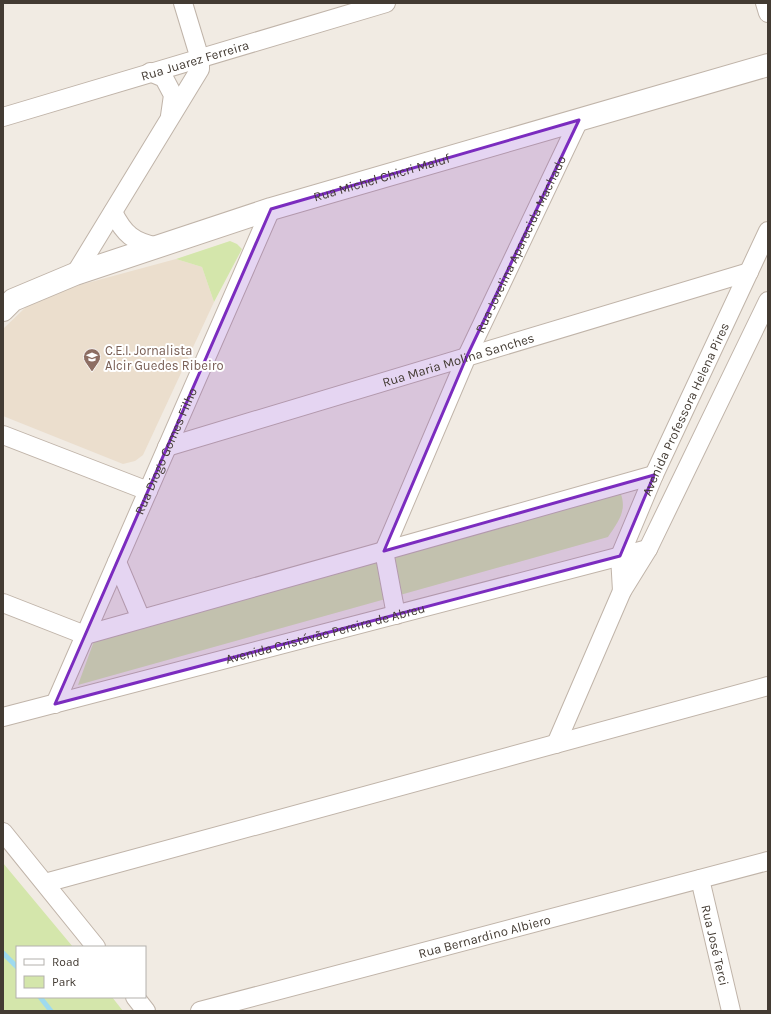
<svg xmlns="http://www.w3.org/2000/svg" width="771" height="1014" viewBox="0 0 771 1014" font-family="Karla,sans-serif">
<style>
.education{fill:#ebdecd}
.green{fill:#d4e6ab}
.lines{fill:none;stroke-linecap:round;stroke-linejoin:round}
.stream{stroke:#9edaef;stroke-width:5}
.minor-casing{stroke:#c0b4a9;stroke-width:20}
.tertiary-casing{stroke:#c0b4a9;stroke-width:24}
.minor{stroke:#fff;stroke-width:18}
.tertiary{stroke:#fff;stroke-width:22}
.marked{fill:#7b2cbf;fill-opacity:0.2;stroke:#7b2cbf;stroke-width:3;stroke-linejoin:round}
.labels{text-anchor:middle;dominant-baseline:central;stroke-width:4;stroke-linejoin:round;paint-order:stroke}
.street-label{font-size:13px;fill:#433b33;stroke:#fff}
.education-label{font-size:13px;fill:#785e54;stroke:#fff;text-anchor:start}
</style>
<rect width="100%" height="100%" fill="#f1ebe3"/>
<path class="education" d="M176 259 202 267 214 302 143 455 135 461 123 464 3 416V329L27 306 76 286Z"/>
<path class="green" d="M230 241 237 244 242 249 214 302 202 267 176 259Z
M620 492C628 510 618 522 608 537L78 685 94 641Z
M3 863 73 947H17V997H112L123 1011H3Z"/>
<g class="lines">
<path class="stream" d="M3 953 17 967
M40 997 51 1011"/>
<g class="minor-casing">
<g id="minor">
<path d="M765 3 768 13"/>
<path d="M150 72 164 78 173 95 170 116"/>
<path id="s1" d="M3 117 386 3"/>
<path d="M113 212C124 234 133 242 158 247"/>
<path d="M75 274 200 69V59L183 3"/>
<path d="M3 435 148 491"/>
<path id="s2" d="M167 447 749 272"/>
<path d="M117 562 141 619"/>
<path id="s3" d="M622 591 620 556 654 475 768 231"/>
<path d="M3 603 85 635 654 475"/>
<path id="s4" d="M396 615 384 551 467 356 579 120"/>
<path id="s5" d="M55 704 271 209"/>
<path id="s6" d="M3 717 648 549"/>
<path d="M556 744 622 591 648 549 768 301"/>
<path d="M3 832 96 947"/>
<path id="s7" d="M700 879 731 1011"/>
<path d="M45 883 768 686"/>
<path d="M135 997 146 1011"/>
<path id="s8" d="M200 1011 768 861"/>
</g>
</g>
<g class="tertiary-casing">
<g id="tertiary">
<path id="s9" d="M3 310 13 300 75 274 271 209 768 65"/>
</g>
</g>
<use href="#minor" class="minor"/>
<use href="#tertiary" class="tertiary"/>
</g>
<path class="marked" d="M579 120 467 356 384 551 654 475 620 556 55 704 271 209Z"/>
<defs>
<g id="school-pin" transform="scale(0.9)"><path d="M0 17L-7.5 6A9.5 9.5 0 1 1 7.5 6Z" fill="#8d6e63" stroke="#fff"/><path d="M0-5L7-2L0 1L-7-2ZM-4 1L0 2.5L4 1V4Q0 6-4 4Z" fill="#fff"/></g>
</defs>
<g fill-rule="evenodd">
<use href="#school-pin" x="92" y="357"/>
</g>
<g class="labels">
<g class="street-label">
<text stroke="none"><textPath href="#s1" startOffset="200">Rua Juarez Ferreira</textPath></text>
<text stroke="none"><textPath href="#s9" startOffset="403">Rua Michel Chicri Maluf</textPath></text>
<text stroke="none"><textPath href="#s4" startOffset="401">Rua Jovelina Aparecida Machado</textPath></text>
<text stroke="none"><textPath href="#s2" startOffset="304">Rua Maria Molina Sanches</textPath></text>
<text stroke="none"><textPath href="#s3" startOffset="196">Avenida Professora Helena Pires</textPath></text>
<text stroke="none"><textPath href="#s5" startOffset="276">Rua Diogo Gomes Filho</textPath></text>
<text stroke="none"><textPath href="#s6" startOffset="333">Avenida Cristóvão Pereira de Abreu</textPath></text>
<text stroke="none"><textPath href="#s8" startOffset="294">Rua Bernardino Albiero</textPath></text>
<text stroke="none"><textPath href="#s7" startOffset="68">Rua José Terci</textPath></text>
</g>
<g class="education-label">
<text x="105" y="350">C.E.I. Jornalista<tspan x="105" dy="15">Alcir Guedes Ribeiro</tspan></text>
</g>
</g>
<rect width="771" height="1014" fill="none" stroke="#433b33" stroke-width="8"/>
<rect x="16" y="946" width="130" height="52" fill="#ffffff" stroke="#b4b1ad"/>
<rect x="24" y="959" width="20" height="6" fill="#ffffff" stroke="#b4b1ad"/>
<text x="52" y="966" font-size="12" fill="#433b33">Road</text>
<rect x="24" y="976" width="20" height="12" fill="#d4e6ab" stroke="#b4b1ad"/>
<text x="52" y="986" font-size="12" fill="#433b33">Park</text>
</svg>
